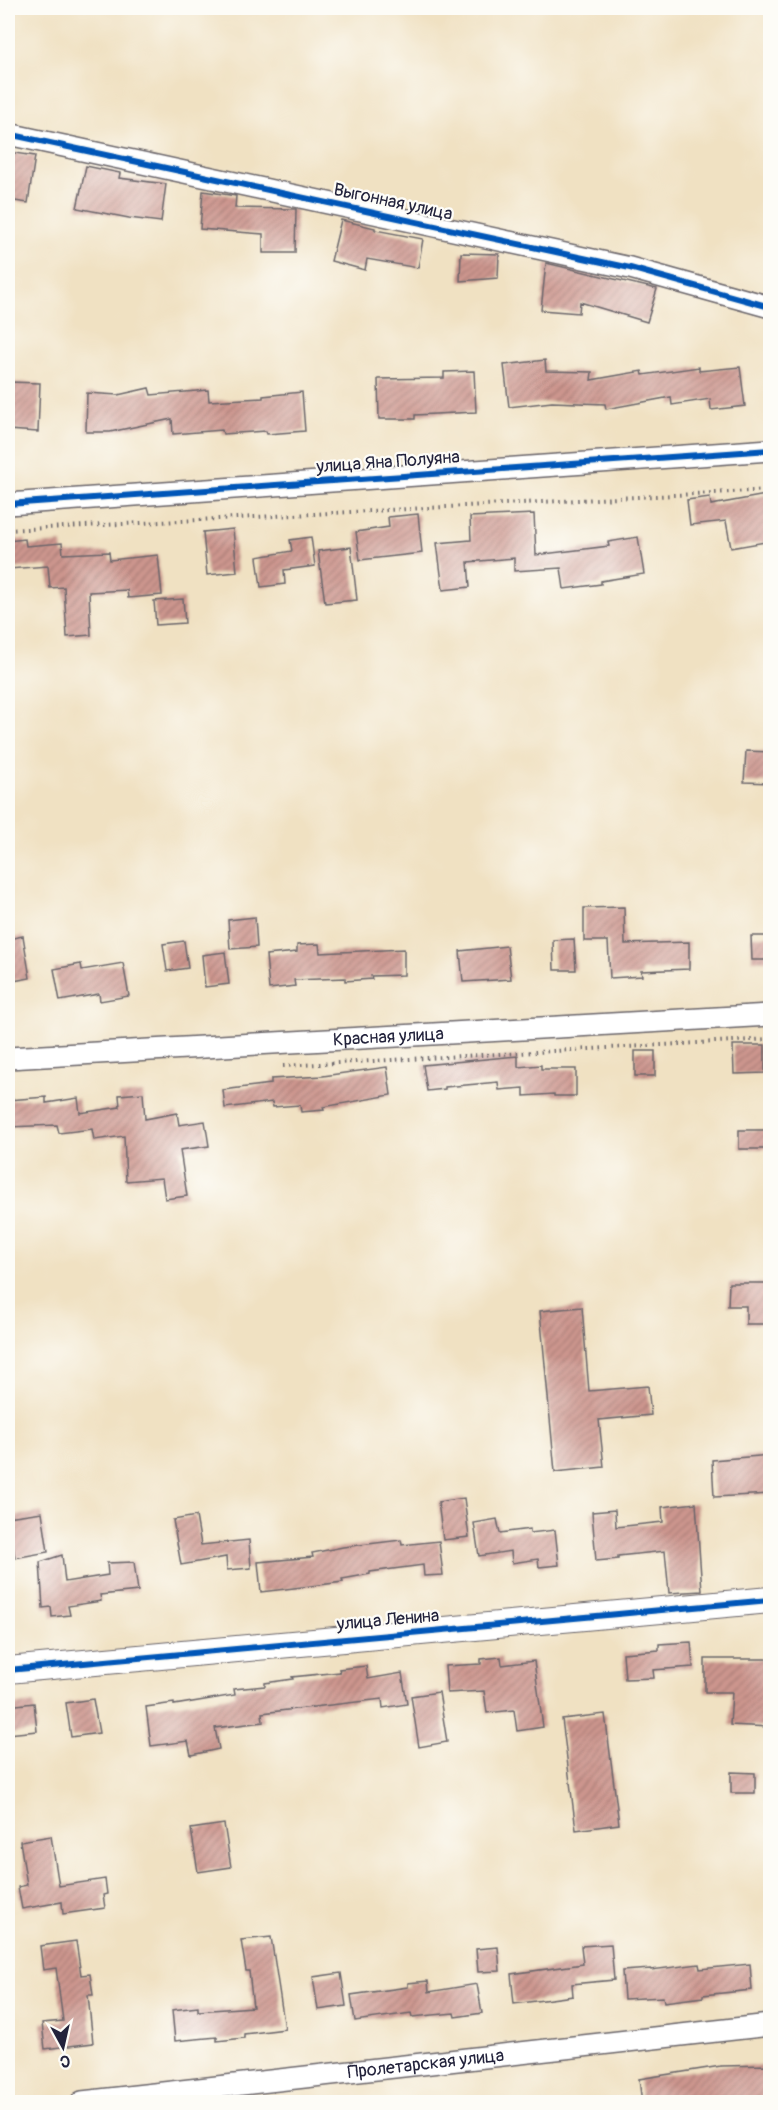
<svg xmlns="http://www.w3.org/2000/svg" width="778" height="2110" viewBox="0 0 778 2110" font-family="Pangolin,sans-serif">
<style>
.building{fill:url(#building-hatch)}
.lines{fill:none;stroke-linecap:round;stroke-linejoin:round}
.minor-casing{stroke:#6a656a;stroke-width:24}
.tertiary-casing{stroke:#6a656a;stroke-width:28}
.path{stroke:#6a656a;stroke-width:4;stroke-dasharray:1.5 4.5;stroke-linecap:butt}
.minor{stroke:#fff;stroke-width:21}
.tertiary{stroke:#fff;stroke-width:26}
.cycleway-casing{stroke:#fdfcf7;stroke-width:10}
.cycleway{stroke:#0057b8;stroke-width:6}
.labels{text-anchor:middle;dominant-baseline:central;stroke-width:4.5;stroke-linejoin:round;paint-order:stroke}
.street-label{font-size:18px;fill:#22223b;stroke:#fdfcf7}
</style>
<defs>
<pattern id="building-hatch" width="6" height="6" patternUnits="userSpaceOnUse" patternTransform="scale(1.5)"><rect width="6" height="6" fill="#cd968e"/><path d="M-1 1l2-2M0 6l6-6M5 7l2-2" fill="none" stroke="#a67a75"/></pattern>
</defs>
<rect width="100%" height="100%" fill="#fdfcf7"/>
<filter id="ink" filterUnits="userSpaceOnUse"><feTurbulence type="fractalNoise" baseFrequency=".0167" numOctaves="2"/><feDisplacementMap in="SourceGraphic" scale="12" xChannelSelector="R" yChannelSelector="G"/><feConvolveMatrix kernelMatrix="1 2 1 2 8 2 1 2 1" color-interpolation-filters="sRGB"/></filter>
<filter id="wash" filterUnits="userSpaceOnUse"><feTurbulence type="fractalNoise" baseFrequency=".008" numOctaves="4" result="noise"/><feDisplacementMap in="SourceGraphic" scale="24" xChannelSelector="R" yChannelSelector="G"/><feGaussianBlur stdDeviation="1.35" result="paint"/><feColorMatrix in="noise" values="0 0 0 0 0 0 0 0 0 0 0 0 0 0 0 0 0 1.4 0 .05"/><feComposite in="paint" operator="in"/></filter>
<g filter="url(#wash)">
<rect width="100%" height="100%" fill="#f0e1c2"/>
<g id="blocks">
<path class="building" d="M8 152 35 156 28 203 8 200Z
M86 166 120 173 119 178 166 184 161 222 129 218 77 208Z
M203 191 236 196 235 208 296 209 295 253H263V234L200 229Z
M341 220 375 228V230L423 239 418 268 367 259 365 270 331 261Z
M461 253 499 254 498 278 460 281Z
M546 263 657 289 647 322 580 302 579 313 541 310Z
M545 360 546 371 592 372 591 380 642 371 643 375 699 367V371L740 367 745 406 711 410 710 399 672 405 671 397 606 409 605 404 552 402 509 407 504 365Z
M474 371 476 412 415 415V419H379L378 379 444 378V372Z
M8 382 40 383 38 432 8 430Z
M149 388 151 395 208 390 209 401 263 398V396L302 392 305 431 267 434 266 431 223 434 222 430 173 434 172 419 110 432H86L87 393 118 395Z
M771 494V541L731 548 726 521 690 525 687 500 710 497 711 505Z
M418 514 422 553 360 560 356 532 389 527 388 517Z
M534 514 536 555 609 546 608 542 638 537 644 574 601 581V584L564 589 561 568 514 571V558L468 562 470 587 443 590 437 543 471 540 470 517Z
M233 529 237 572 207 575 203 532Z
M311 537 315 566 284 570 285 584 261 587 257 557 292 551 290 540Z
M25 539 26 546 62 543 63 554 109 552 110 560 158 555 162 595 128 598 127 590 89 592 91 635 67 637 64 587 50 588 48 566 8 569V541Z
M351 547 357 600 325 603 318 551Z
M183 599 185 623 156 625 154 601Z
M746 751 771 752V783L744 782Z
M624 907 625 944 689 942V969L641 971 642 976 610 978 608 941H584V908Z
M255 917 257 947 230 949 228 920Z
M23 936 30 978 8 982V939Z
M751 936H771V960H752Z
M574 939 576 970H554L553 940Z
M184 941 188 968 167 971 163 944Z
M319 944 320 953 404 949V975L371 976 372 979 345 981V978L294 980 295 986 269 989 266 955 297 952V945Z
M507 946 511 979 463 982 460 951Z
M225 952 229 984 205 987 202 955Z
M123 963 129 996 100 1001 99 994 60 1001 54 969 81 964 82 970Z
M733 1045H765V1073L734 1074Z
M635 1051H655V1076H635Z
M518 1056V1067L541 1065V1069H576V1096H554V1094L524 1096V1088L499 1090 498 1082 445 1087V1089L427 1091 423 1065Z
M387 1067 391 1095 323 1107 324 1110 301 1112 300 1105 273 1107 272 1102 225 1108 223 1090 271 1084V1079L323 1076Z
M143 1093 145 1119 177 1113 179 1125 205 1121 209 1146 180 1150 187 1196 165 1199 162 1178 126 1181 124 1136 94 1140 92 1129 59 1133 57 1125 8 1127V1100L46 1097V1103L78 1098 80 1113 120 1107 119 1095Z
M739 1130H771V1149H739Z
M729 1283H771V1324H746V1306H728Z
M582 1307 589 1391 648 1386 651 1415 599 1420 604 1467 555 1472 540 1311Z
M771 1455V1494L714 1497 712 1460Z
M464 1498 469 1537 443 1540 438 1502Z
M696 1503 702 1591 669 1593 665 1551 618 1556V1559L596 1561 592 1512 615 1510 616 1527 663 1522 662 1507Z
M42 1512 48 1552 15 1558 8 1517Z
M196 1516 201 1545 249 1540 251 1568 227 1570 226 1557 181 1565 173 1520Z
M497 1519 500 1533 530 1529V1533L555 1530 559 1565 539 1567 538 1559 512 1563 511 1551 479 1556 474 1523Z
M401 1540 402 1545 439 1541 443 1575 424 1576 423 1565 370 1572V1574L342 1579 343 1582 261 1592 258 1562 313 1557 312 1553 343 1547Z
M62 1555 65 1582 108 1575 107 1563 134 1562 138 1591 100 1595 101 1601 68 1606 70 1615 52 1617 51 1607 43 1608 40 1562Z
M691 1642 693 1667 653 1670 654 1678 625 1679 623 1653 659 1650V1644Z
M501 1657 502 1665 534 1661 543 1727 517 1731 514 1710 487 1713 484 1691 447 1693 445 1666 481 1664V1659Z
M705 1659H771V1727L730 1725 732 1692H705Z
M366 1666 368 1679 402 1673 407 1704 383 1708 382 1699 262 1713 263 1722 215 1728 219 1749 191 1755 188 1741 151 1746 146 1707 174 1703V1705L235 1695 234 1689 265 1686V1683L293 1679 292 1677 340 1672 339 1669Z
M439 1692 447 1742 419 1747 411 1696Z
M93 1699 99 1733 71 1737 66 1703Z
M34 1703 37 1731 8 1734V1706Z
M605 1714 619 1824 576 1830 562 1719Z
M731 1772 755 1773V1793H731Z
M224 1824 231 1867 198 1872 191 1829Z
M51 1836 59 1886 105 1879 107 1894 103 1895 105 1908 63 1914 62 1902 22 1909 18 1887 27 1885 20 1841Z
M271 1937 285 2029 244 2034V2038L217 2041V2037L175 2041 172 2010 198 2007V2011L253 2007 249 1971H246L241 1940Z
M76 1941 81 1975 90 1974 93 1995H88L93 2043 45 2049 42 2023 63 2021 56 1968 43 1970 40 1946Z
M611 1944 614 1980 572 1984 573 1996 514 2004 511 1974 583 1964 581 1946Z
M498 1947 500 1971 478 1972 476 1949Z
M699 1964 700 1969 750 1964 752 1990 703 1995V1997L664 2002 663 1997 624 1999 622 1971 651 1969V1970Z
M341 1973 346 2006 318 2010 313 1977Z
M428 1981 429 1992 477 1984 482 2013 455 2017 454 2013 412 2017 411 2013 355 2021 351 1995 408 1987V1983Z
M771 2065V2103H642L639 2079 721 2066Z"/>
</g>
</g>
<g filter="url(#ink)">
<use href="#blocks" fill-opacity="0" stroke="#6a656a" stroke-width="1.5"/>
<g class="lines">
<g class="minor-casing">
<g id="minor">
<path d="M8 134 630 268 770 307"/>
<path d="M8 504 770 450"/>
<path id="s1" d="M8 1058 770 1015"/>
<path id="s2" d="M82 2102 770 2025"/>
</g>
</g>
<g class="tertiary-casing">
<path id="tertiary" d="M8 1670 770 1600"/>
</g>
<path class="path" d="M8 530 770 490
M283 1066 770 1039"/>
<use href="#minor" class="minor"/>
<use href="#tertiary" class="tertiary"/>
<g class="cycleway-casing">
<path id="cycleway" d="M8 134 630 268 770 307
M8 504 770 450
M8 1670 770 1600"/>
</g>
<use href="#cycleway" class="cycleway"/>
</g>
</g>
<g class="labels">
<g class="street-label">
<text transform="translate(393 202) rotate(12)">Выгонная улица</text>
<text transform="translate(388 462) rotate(-4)">улица Яна Полуяна</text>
<text stroke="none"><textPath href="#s1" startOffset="381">Красная улица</textPath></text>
<text transform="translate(388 1620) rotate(-5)">улица Ленина</text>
<text stroke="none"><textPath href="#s2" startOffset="346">Пролетарская улица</textPath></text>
</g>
</g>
<rect width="778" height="2110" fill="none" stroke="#fdfcf7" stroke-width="30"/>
<g transform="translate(63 2047) rotate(172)" stroke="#fdfcf7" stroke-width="4.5" paint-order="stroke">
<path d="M0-4.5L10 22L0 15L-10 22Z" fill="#22223b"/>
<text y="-9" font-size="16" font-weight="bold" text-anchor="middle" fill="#22223b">С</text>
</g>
</svg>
